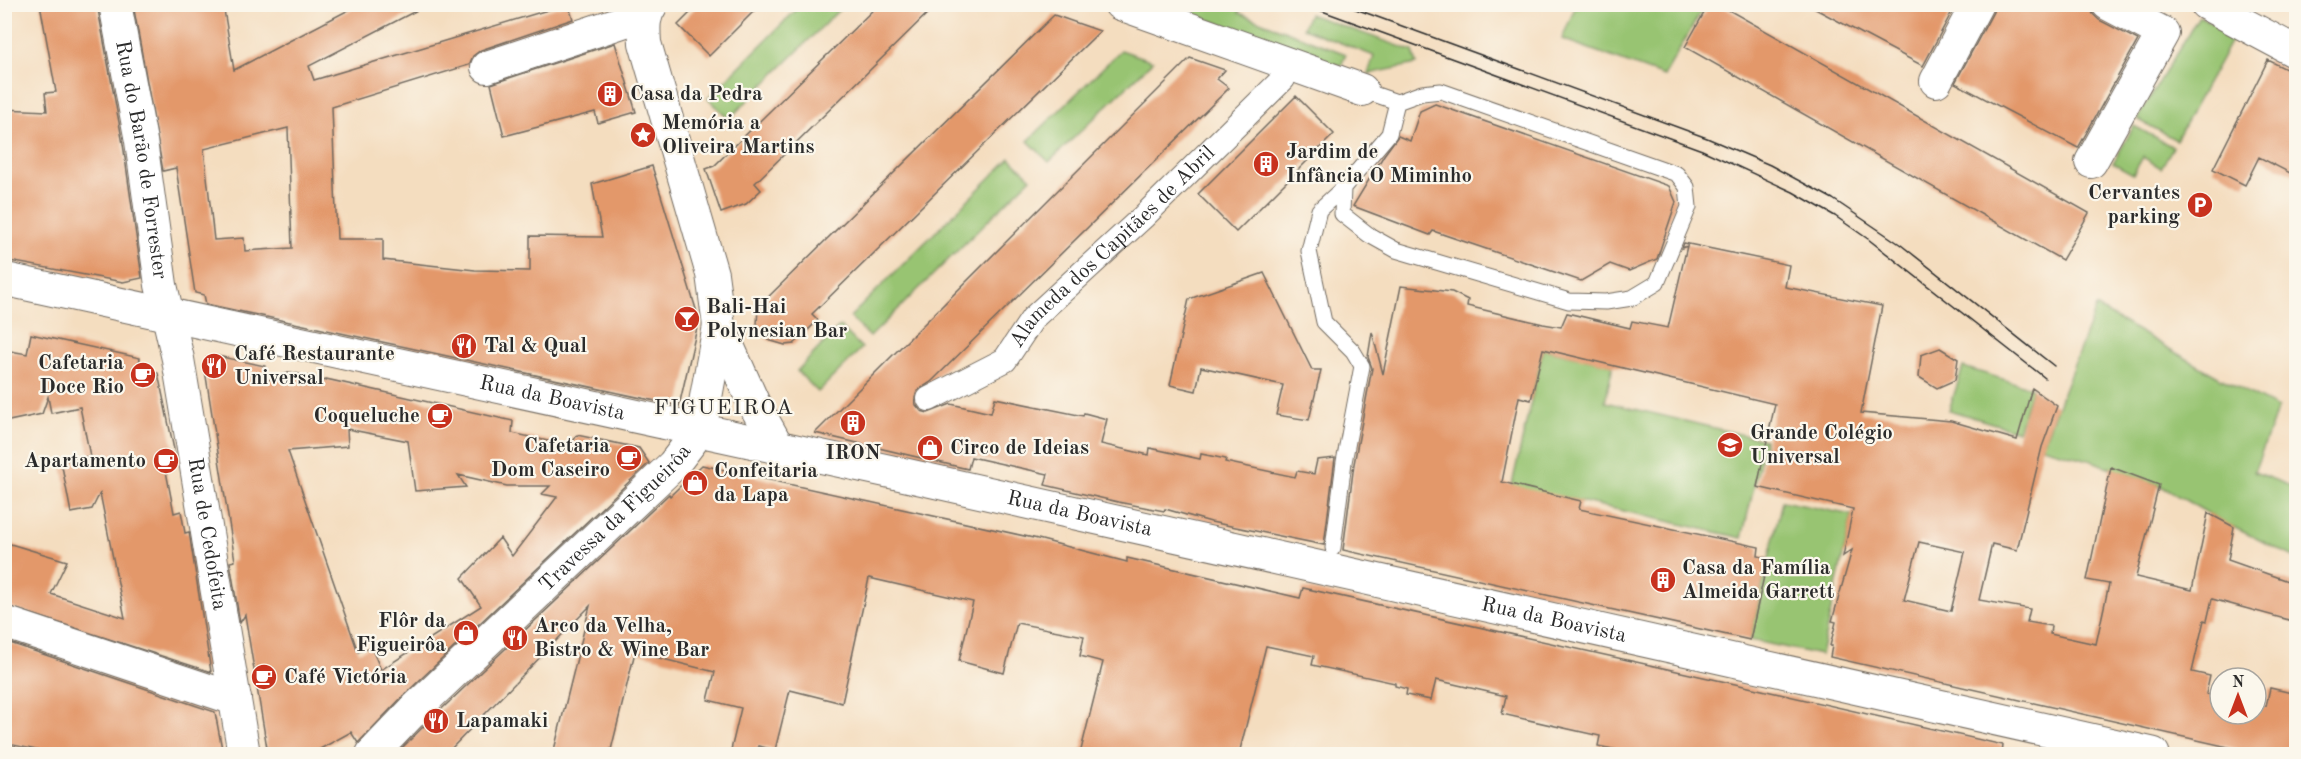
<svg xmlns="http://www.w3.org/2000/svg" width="2301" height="759" viewBox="0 0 2301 759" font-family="'Old Standard TT',serif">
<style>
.green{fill:#98c472;stroke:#62784e;stroke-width:1.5}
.building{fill:#e3986b;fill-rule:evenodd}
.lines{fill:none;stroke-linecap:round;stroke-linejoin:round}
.service-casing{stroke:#71695f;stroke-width:17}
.pedestrian-casing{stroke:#71695f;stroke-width:26}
.minor-casing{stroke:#71695f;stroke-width:34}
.secondary-casing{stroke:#71695f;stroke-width:35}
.service{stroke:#fff;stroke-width:15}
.pedestrian{stroke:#fff;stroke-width:24}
.minor{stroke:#fff;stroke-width:32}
.secondary{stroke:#fff;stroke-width:33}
.tram{stroke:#2b2b2b;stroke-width:1.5}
.labels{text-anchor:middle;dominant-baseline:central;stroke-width:4.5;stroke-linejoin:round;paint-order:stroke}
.poi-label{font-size:21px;font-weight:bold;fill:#2b2b2b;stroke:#fbf7ec;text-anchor:start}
.street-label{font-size:21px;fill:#2b2b2b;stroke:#fbf7ec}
.neighbourhood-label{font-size:22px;letter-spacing:1.5px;fill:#2b2b2b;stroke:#fbf7ec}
</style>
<rect width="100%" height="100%" fill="#fbf7ec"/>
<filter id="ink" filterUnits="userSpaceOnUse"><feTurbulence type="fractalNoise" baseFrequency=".0167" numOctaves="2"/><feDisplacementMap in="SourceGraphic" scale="12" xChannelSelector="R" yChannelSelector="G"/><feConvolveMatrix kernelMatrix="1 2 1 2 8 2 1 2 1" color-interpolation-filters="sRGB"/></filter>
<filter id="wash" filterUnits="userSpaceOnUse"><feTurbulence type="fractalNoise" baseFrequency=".008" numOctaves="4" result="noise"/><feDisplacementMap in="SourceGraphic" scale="24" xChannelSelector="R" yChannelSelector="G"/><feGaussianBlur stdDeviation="1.35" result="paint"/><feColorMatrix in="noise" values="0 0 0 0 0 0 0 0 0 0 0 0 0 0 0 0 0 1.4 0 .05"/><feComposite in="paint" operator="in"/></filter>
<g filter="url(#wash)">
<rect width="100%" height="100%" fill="#f4ddbf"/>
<path class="green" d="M802 4 844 5 729 119 708 98Z
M1166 5H1242L1239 13 1346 54 1341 66Z
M1576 5V4L1705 5 1664 76 1562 39Z
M1309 14 1413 51 1417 64 1368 74 1374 56 1303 28Z
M2199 16 2234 35 2176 140 2137 119Z
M1121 50 1153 61 1049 162 1028 141Z
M2134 126 2173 147 2161 168 2143 157 2133 174 2113 163Z
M1010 158 1031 178 870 337 850 317Z
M2096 307 2220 378 2278 408 2254 472 2296 488V558L2225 523 2159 485 2089 460 2042 447Z
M840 326 862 348 818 392 797 371Z
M1543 349 1613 365 1605 402 1765 440 1742 538 1558 496 1508 502Z
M1963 367 2032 388 2018 431 1949 410Z
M1782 501 1852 515 1821 655 1750 640Z"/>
<g id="blocks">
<path class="building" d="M40 4H97L123 144 142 278 123 282 4 260V109L47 111 45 93 56 92Z
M133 4H223L234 70 360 4H429L309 66 314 80 568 4 573 19 481 50 473 56 469 65 332 107 337 239H383V260L475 270 530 271V236L602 237 592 184 652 166 699 319 679 406 206 304 204 295 195 293 176 168 163 171ZM288 128 292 248 245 251 244 238 214 240 204 149Z
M699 4H761L709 56 678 25Z
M879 4H937L755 183 761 190 746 204 721 213 706 169 714 166Z
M1709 4H1718L2089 213 2062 260 1685 47Z
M1806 4H1956L1923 66Z
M1995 4H2089L2093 14 2099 20 2138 40 2078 148 1955 83 1993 12Z
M1054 15 1100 31 812 314 818 320 794 344 785 345 768 340 761 333 757 325 758 307Z
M615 43 636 112 598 123 595 112 504 136 491 84Z
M1190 58 1225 70 1217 79 1229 88 931 382 917 391 915 398 916 405 921 411 928 413 951 404 991 413 995 398 1083 416 1084 413 1107 419 1101 444 1149 455 1150 448 1200 459 1201 454 1226 459 1225 462 1295 477 1297 471 1314 474 1317 460 1335 458 1324 545 1211 522 1165 509 1164 511 1118 502 1045 485 1048 474 971 457 968 469 815 433Z
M2268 60 2296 74V176L2259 157 2245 185 2213 169Z
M1296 96 1334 134 1236 232 1198 194Z
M1435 104 1669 186 1676 202 1657 259 1629 271 1610 264 1581 281 1433 231 1430 235 1353 206 1384 155 1398 136 1410 141 1420 111Z
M1684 243 1789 265 1785 287 1882 306 1861 413 1951 421 2017 440 2032 388 2057 406 2042 447 2017 550 1992 544 1979 600 2030 609 2027 622 2051 626 2050 634 2096 644 2109 584 2087 580 2111 467 2159 485 2136 577 2192 590 2208 513 2234 527 2228 560 2296 584V622L2212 599 2207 621 2204 620 2192 672 2210 676 2206 694 2220 697V714H2256V704L2266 706 2270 688 2296 694V754H2259L1830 657 1832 646H1830L1836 622 1832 621 1852 550 1843 556 1853 509 1757 487 1775 404 1543 349 1531 400 1519 397 1502 482 1581 501 1579 509 1759 547 1758 556 1768 558 1750 640 1343 550 1354 464 1372 368 1368 357 1372 332 1383 374 1401 286 1452 292 1468 300 1467 306 1543 324 1561 327 1567 313 1630 328 1632 321 1668 328 1687 246 1682 248ZM1919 542 1965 552 1951 611 1904 600Z
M1264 273 1312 370H1321L1309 420 1276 415 1283 385 1201 367 1196 391 1170 385 1189 299Z
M31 334 140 358 138 368 158 373 177 464 165 466 174 513 181 511 185 533 189 532 211 672 4 605V542L67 561 51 594 125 618 100 493 92 509 71 513 61 461 90 456 80 407 51 413 48 397 42 414 4 422V350L27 354Z
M1940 348 1958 359 1955 380 1937 388 1919 377 1921 355Z
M217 356 265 366V381L291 372 326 381V379L513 421 512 433 570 446 577 435 639 448 649 463 404 695 358 743 351 732 311 754H268L245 615 240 623 230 562 235 561 205 370ZM347 429 408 441 415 491 466 487 458 475 507 486H550L542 494 557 497 512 556 500 538 462 578 481 606 381 670 371 647 358 652 288 451 348 446Z
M702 465 1038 539 1127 562V558L1300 598 1303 588 1762 690 2003 745 2002 754H1637L1598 746 1600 736 1502 714 1506 696 1436 680 1431 700 1406 695 1407 689 1395 686V683L1312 665 1314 656 1266 646 1239 754H1080L1103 662 1080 656 1084 636 1017 623 1004 673 959 661 973 602 869 578 842 703 790 690 775 750 758 746 756 754H730L741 708 708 700 715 672 635 652 610 754H553L590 606 446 754H396L429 721 669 494 670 496Z
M4 641 215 712 223 754H55L4 743Z"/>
</g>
</g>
<g filter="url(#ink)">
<use href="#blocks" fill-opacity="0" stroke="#71695f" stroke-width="1.5"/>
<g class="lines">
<g class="service-casing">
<path id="service" d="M1362 90 1397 102 1422 93 1441 91 1677 174 1687 187 1689 207 1657 283 1632 298 1606 302 1569 301 1396 250 1369 235 1342 214 1343 188 1389 134 1397 102
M1333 548 1344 462 1362 366 1353 351 1324 322 1309 251 1319 210 1343 188"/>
</g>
<g class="pedestrian-casing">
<g id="pedestrian">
<path id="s1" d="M929 399 1005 360 1033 318 1143 217 1283 79"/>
</g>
</g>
<g class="minor-casing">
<g id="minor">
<path id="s2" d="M115 4 141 141 161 285 178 359 244 754"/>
<path d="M652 4C643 17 644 27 645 43L712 274 719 326 754 404 778 447"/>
<path d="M1120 4 1362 90"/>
<path d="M2206 4 2296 52"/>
<path d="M487 67 646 14"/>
<path d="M1936 81 1977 4"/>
<path d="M2091 162 2163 33 2108 4"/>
<path d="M4 622 235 699"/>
<path id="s3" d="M372 754 416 708 673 465 700 430 719 326"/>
</g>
</g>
<g class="secondary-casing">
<g id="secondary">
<path id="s4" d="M4 279 897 473 2153 754"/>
</g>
</g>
<use href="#service" class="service"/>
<use href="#pedestrian" class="pedestrian"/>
<use href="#minor" class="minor"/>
<use href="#secondary" class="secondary"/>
<path class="tram" d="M1303 4 1702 150 1793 192 1835 216 1868 239 2045 378
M1342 4 1707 138 1770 165 1833 199 1901 245 2054 366"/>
</g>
</g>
<defs>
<g id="building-disc" transform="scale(1.35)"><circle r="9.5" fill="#c8321e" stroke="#fbf7ec"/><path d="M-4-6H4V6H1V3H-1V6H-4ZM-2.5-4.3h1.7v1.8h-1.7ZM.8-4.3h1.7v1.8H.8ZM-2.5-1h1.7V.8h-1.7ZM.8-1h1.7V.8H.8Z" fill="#fff"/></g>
<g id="sight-disc" transform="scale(1.35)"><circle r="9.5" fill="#c8321e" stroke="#fbf7ec"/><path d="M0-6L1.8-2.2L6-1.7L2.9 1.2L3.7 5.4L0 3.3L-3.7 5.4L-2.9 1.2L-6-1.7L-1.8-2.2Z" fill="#fff"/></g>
<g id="parking-disc" transform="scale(1.35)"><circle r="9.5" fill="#c8321e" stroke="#fbf7ec"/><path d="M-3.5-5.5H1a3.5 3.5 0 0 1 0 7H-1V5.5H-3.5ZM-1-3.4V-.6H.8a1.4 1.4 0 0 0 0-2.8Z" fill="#fff"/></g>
<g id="bar-disc" transform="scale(1.35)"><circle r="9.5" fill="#c8321e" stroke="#fbf7ec"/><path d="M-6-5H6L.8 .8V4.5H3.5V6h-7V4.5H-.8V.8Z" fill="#fff"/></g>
<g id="restaurant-disc" transform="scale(1.35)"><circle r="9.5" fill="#c8321e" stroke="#fbf7ec"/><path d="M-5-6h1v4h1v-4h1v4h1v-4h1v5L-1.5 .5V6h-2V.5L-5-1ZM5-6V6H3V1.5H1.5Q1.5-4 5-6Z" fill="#fff"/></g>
<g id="cafe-disc" transform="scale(1.35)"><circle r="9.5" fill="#c8321e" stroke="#fbf7ec"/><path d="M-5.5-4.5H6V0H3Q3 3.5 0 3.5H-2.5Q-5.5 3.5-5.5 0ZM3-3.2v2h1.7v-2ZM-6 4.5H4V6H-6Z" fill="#fff"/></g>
<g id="school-disc" transform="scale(1.35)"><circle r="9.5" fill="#c8321e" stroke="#fbf7ec"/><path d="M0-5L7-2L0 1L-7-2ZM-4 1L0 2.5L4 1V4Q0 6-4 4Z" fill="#fff"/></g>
<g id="shop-disc" transform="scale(1.35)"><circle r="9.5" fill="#c8321e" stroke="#fbf7ec"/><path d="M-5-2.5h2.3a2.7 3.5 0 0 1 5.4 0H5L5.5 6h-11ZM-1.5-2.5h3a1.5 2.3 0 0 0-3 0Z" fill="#fff"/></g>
</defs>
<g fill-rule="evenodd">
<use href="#building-disc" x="610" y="94"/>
<use href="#sight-disc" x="643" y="135"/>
<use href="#building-disc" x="1266" y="164"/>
<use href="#parking-disc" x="2200" y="205"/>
<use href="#bar-disc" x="687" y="319"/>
<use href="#restaurant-disc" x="464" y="346"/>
<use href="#restaurant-disc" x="214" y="366"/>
<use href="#cafe-disc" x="143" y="375"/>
<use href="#cafe-disc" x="440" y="416"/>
<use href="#building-disc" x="853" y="423"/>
<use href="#school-disc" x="1730" y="445"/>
<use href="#shop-disc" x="930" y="448"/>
<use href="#cafe-disc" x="629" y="458"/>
<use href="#cafe-disc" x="166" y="461"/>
<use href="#shop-disc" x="695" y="483"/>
<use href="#building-disc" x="1663" y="580"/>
<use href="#shop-disc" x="466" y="633"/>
<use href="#restaurant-disc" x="515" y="638"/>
<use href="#cafe-disc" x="264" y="677"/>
<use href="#restaurant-disc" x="436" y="721"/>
</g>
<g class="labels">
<g class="poi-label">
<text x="630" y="94">Casa da Pedra</text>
<text x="662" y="123">Memória a<tspan x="662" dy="24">Oliveira Martins</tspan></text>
<text x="1286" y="152">Jardim de<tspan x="1286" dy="24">Infância O Miminho</tspan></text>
<text x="2180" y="193" text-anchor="end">Cervantes<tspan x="2180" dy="24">parking</tspan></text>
<text x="706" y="307">Bali-Hai<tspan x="706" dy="24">Polynesian Bar</tspan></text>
<text x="484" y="346">Tal &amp; Qual</text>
<text x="234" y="354">Café Restaurante<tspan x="234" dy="24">Universal</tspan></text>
<text x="124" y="363" text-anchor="end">Cafetaria<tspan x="124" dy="24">Doce Rio</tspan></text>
<text x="420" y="416" text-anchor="end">Coqueluche</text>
<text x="1750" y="433">Grande Colégio<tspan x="1750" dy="24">Universal</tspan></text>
<text x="610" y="446" text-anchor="end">Cafetaria<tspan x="610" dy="24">Dom Caseiro</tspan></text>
<text x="950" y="448">Circo de Ideias</text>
<text x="853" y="453" text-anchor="middle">IRON</text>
<text x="146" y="461" text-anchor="end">Apartamento</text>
<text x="714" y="471">Confeitaria<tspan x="714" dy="24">da Lapa</tspan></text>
<text x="1682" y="568">Casa da Família<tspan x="1682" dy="24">Almeida Garrett</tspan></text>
<text x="446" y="621" text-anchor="end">Flôr da<tspan x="446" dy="24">Figueirôa</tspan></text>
<text x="534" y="626">Arco da Velha,<tspan x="534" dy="24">Bistro &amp; Wine Bar</tspan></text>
<text x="284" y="677">Café Victória</text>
<text x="456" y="721">Lapamaki</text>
</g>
<g class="street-label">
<text stroke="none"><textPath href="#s2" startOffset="158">Rua do Barão de Forrester</textPath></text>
<text stroke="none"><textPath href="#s1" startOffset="242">Alameda dos Capitães de Abril</textPath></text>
<text stroke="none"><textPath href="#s4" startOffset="561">Rua da Boavista</textPath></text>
<text stroke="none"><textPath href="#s4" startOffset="1101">Rua da Boavista</textPath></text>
<text stroke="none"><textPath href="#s3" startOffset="339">Travessa da Figueirôa</textPath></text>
<text stroke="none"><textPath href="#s2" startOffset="538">Rua de Cedofeita</textPath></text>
<text stroke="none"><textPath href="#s4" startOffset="1587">Rua da Boavista</textPath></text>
</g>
<g class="neighbourhood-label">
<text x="724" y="408">FIGUEIROA</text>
</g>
</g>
<rect width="2301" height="759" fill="none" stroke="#fbf7ec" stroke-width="24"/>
<g transform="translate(2238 696)"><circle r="28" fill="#fbf7ec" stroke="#a8a59f" stroke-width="1.5"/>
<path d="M0-4.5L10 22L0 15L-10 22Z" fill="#c8321e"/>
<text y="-9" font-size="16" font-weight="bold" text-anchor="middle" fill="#2b2b2b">N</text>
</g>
</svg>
